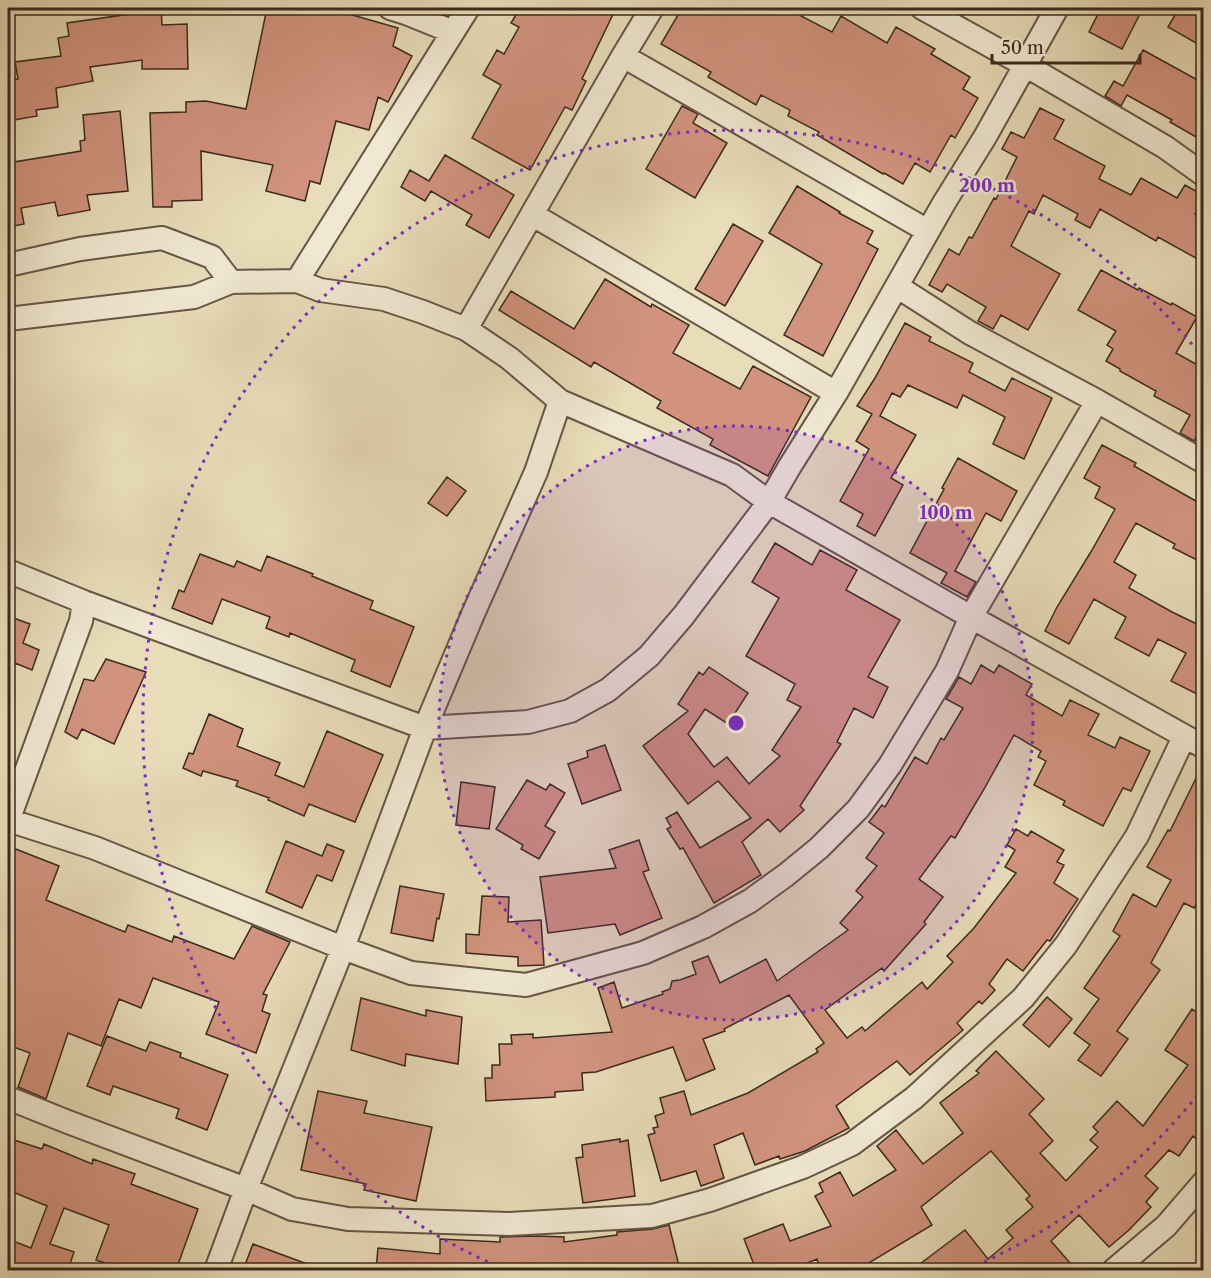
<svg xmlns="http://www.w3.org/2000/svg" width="1211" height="1278" viewBox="0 0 1211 1278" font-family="'Libre Caslon Text',serif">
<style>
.building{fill:#d1937e;stroke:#3b2a1e;stroke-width:1.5}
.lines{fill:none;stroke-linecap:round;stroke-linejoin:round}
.street-casing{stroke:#665645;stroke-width:26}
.street{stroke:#f0e8d2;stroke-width:22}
.ring{fill:none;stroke:#7b2cbf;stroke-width:3;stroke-dasharray:3 6}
.centre{fill:#7b2cbf;stroke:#f0e8d2;stroke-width:3}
.ring-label{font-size:18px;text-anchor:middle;font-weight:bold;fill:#7b2cbf;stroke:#f0e8d2;stroke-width:5;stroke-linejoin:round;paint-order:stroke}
</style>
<rect width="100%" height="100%" fill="#e8dcb9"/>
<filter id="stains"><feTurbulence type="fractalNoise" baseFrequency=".00333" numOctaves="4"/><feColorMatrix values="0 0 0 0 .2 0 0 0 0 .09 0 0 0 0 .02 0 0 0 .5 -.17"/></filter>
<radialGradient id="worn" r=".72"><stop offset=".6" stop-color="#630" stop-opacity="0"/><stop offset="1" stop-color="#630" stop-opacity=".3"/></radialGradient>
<path class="building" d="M130 8H161L162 25 187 24 188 69H142V60L90 67 93 81 56 88 58 107 36 110 37 116 8 121V99L12 98 9 80 18 79 15 62 61 56 58 38 69 36 67 23 130 14Z
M267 8H322L342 12 398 28 393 46 412 56 388 102 378 97 369 130 336 121 320 184 310 181 305 201 266 191 273 165 201 151 202 200 172 201V207H153L150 113 186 112V102L206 101 246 109Z
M520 8H616L582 79 586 81 572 110 565 107 530 170 472 138 501 85 483 75 497 50 504 54 519 27 511 23Z
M682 8H806L801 16 832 32 841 16 887 43 896 27 935 49 931 54 970 77 963 89 978 98 955 138 951 135 930 172 915 163 903 184 884 173 883 174 817 135 819 132 788 116 790 110 761 95 756 105 708 77 711 72 661 44Z
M1101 8H1143L1122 49 1089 32Z
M1179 8H1203V47L1168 27Z
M1143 50 1203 83V141L1170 122 1172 120 1127 95 1121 106 1105 96 1114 81 1123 86Z
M682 106 698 114 693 123 727 143 695 198 646 169Z
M1040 108 1064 120 1054 139 1105 166 1099 179 1131 195 1141 178 1177 198 1185 185 1203 195V199L1195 214 1203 218V262L1158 237 1156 241 1100 209 1090 228 1075 220 1078 214 1043 195 1034 214 1029 211 1011 246 1060 274 1028 330 1001 315 993 329 978 321 986 307 947 284 942 292 929 285 949 249 959 255 969 237 972 238 994 198 996 199 1017 157 1002 149 1011 132 1024 138Z
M120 111 128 191 87 195 90 210 58 216 55 202 21 208 24 224 8 227V163L81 151 80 141 85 140 83 115Z
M445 155 514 195 489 238 466 225 472 215 431 191 425 201 401 187 410 170 429 181Z
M797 186 840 212 839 213 873 231 867 243 878 249 823 356 784 335 822 264 769 233Z
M733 224 763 241 725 306 695 289Z
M1101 270 1138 290 1139 288 1171 305 1172 303 1197 317 1176 353 1203 368V424L1194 441 1180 433 1190 415 1154 396 1156 391 1120 371V369L1106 361 1113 349 1107 345 1116 331 1078 310Z
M605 279 651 307 652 304 689 325 673 353 740 389 753 366 811 397 768 476 710 445 713 439 657 408 661 401 594 362 591 367 499 310 511 291 574 329Z
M905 323 931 337 929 341 973 363 969 372 1005 391 1012 378 1052 398 1024 459 993 444 1005 417 963 395 957 408 908 385 900 397 892 393 880 416 916 435 891 478 903 485 875 536 857 526 863 514 840 501 869 449 856 441 872 414 857 406 875 378Z
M1102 445 1136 463 1134 466 1203 505V563L1173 548 1175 544 1136 523 1114 562 1136 575 1129 588 1172 612 1203 627V697L1171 681 1186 653 1158 639 1149 656 1115 638 1126 617 1094 599 1069 644 1045 631 1057 607 1092 550 1115 509 1095 498 1100 487 1084 478Z
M958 458 1017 491 1001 521 986 513 955 571 976 582 967 597 941 583 947 573 910 553 944 489 942 488Z
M447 477 466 491 447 516 428 503Z
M775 543 812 565 820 550 857 570 846 590 900 620 868 677 888 687 873 718 854 708 837 742 841 744 800 806 804 810 780 832 768 819 742 842 761 875 714 903 683 848 680 849 667 829 671 827 666 818 677 812 700 848 751 818 718 781 688 804 643 746 688 711 678 704 699 672 703 675 709 667 748 693 728 724 705 709 688 734 714 767 727 757 749 784 780 756 772 750 801 707 787 700 795 684 746 656 779 598 752 582Z
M200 554 234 567 237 561 261 571 267 556 313 574 312 576 373 601 370 609 414 627 390 687 351 671 355 660 290 633 289 637 266 628 270 617 222 599 212 624 172 608 179 590 184 592Z
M8 616 30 624 23 643 39 650 32 670 15 663 9 680H8Z
M106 659 146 672 114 744 82 729 77 739 65 732 84 679 94 681Z
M981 665 994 673 999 665 1032 684 1026 695 1062 716 1070 700 1099 714 1088 735 1115 748 1120 737 1150 751 1131 791 1123 788 1103 826 1063 805 1065 801 1034 785 1046 761 1038 757 1041 751 1014 735 983 791 955 838 951 836 919 879 943 897 924 922 926 924 884 971 882 968 825 1010 847 1038 862 1027 865 1031 922 982 927 989 953 962 947 956 974 928 1016 873 1005 867 1015 850 1007 845 1016 829 1028 836 1031 831 1064 850 1057 862 1064 865 1054 883 1078 899 1050 941 1047 940 1023 971 1007 959 989 984 995 990 982 1004 979 1001 957 1023 963 1030 910 1075 897 1061 836 1106 849 1128 805 1151 780 1159 779 1156 755 1165 743 1133 714 1145 724 1178 701 1186 696 1171 661 1181 648 1135 655 1133 653 1128 658 1127 655 1116 664 1113 660 1098 684 1091 691 1115 748 1093 818 1052 816 1049 824 1043 789 995 724 1029 725 1031 703 1039 715 1069 686 1081 673 1047 596 1072 582 1073 583 1090 555 1092V1097L486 1101 485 1078H492V1065H500L499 1044H512L511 1035 533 1034V1038L612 1032 598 988 614 982 622 1008 663 994 662 992 670 989 672 981 680 980 696 974 692 962 708 956 720 983 766 959 777 981 848 930 840 923 863 897 856 891 877 866 866 858 884 833 869 822 882 805 885 807 915 757 927 764 941 738 944 740 963 708 946 699 959 677 971 684Z
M209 714 243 729 237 746 280 763 275 775 304 787 327 731 383 755 355 822 309 804 304 816 268 800 269 798 236 786 238 781 203 771 201 776 183 768 189 753 193 754Z
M605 745 621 790 582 804 568 764 588 757 587 751Z
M1203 764V892L1194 908 1184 903 1151 963 1160 970 1117 1031 1128 1039 1101 1076 1078 1060 1090 1045 1074 1033 1099 999 1084 988 1120 936 1113 931 1133 894 1156 907 1171 880 1147 867 1168 830 1170 831Z
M527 780 546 790 550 784 565 793 545 826 555 832 539 859 521 849 523 845 496 829Z
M461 782 495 787 489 829 456 825Z
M639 840 649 870 643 872 662 918 620 935 615 924 548 933 540 877 616 868 609 850Z
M286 841 322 856 327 844 344 851 332 881 317 875 302 908 266 892Z
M8 846 59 866 46 900 125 932 128 925 172 942 174 936 234 959 252 926 290 942 263 994 267 995 262 1011 270 1014 256 1053 206 1034 219 1002 153 978 141 1008 119 999 101 1046 68 1033 46 1099 18 1087 30 1053 8 1045Z
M400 886 444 894 439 919 437 918 433 941 391 933Z
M482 896 509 897 508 922 541 920 544 965 518 966V957L466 953V934L479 935Z
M1047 997 1072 1019 1049 1047 1023 1025Z
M361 998 426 1016V1010L462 1017 458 1064 406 1054 405 1066 351 1050Z
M1192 1009 1203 1017V1144L1193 1136 1179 1156 1169 1150 1145 1176 1158 1188 1146 1202 1151 1207 1129 1230 1109 1247 1079 1215 1051 1241 1076 1270H912L965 1230 988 1259 1013 1238 1006 1230 1033 1207 1026 1199 1030 1196 991 1151 921 1207 932 1225 867 1264 870 1270H821L817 1259 790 1270H756L744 1239 783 1224 790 1241 831 1226 815 1196 823 1192 819 1183 840 1172 853 1196 896 1170 877 1146 896 1130 923 1164 963 1133 940 1103 979 1073 976 1071 996 1051 1044 1099 1029 1114 1053 1141 1040 1153 1066 1181 1098 1147 1090 1140 1098 1132 1093 1127 1117 1101 1143 1126 1188 1065 1165 1050Z
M107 1036 146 1051 150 1042 181 1053 180 1057 228 1075 207 1130 176 1118 179 1109 113 1086 110 1095 87 1086Z
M318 1091 367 1101 364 1113 432 1127 416 1201 364 1190 366 1184 301 1170Z
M8 1138 42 1149 44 1144 92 1164 93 1159 135 1174 131 1184 198 1209 176 1270H125L96 1260 109 1225 64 1208 50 1244 74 1252 68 1270H8V1239L31 1248 47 1206 8 1190Z
M620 1139V1142L628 1140 635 1196 583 1203 576 1158 583 1157 582 1145Z
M669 1225 680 1270H376L378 1248 440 1254V1239L500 1242V1237L537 1236 564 1237V1242L617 1235V1232L653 1229Z
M253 1244 321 1269V1270H243Z"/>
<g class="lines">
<g class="street-casing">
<path id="street" d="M390 8 406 13 453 32
M922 8 1025 65 1165 147 1204 175
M623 56 928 231
M533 215 836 393
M8 265 80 249 162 238 212 257 231 282
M297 281 468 8
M898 287 970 333 1097 401 1204 462
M8 319 194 297 231 282 297 281 320 290 384 299 423 312 466 329 509 358 560 401 732 475 769 502 971 617 1204 747
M466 329 623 56 652 8
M8 571 84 602 81 621 8 821
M84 602 425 728 528 722 570 711 608 690 649 656 684 615 769 502 790 466 836 393 944 203 985 137 1057 8
M8 820 95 848 343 948 411 973 526 985 643 953 703 927 750 901 786 875 819 848 858 809 890 765 947 671 971 617 1097 401
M8 1098 68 1122 246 1189 292 1209 348 1219 509 1224 652 1216 710 1200 803 1167 852 1144 914 1098 1023 998 1066 945 1137 836 1184 737
M216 1270 246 1189 343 948 425 728 473 614 536 472 560 401
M1114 1270 1166 1226 1204 1182"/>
</g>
<use href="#street" class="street"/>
</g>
<circle cx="736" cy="723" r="297" fill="#7b2cbf" fill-opacity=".12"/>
<g class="ring">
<circle cx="736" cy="723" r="297"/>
<path d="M1203 1088A593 593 0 0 1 968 1269M504 1269A593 593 0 1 1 1203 358"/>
</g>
<circle cx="736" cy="723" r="9" class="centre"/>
<g class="ring-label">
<text x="987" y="192">200 m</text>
<text x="946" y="519">100 m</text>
</g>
<rect width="1211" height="1278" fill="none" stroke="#e8dcb9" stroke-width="30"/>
<rect x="9" y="9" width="1193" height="1260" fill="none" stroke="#3b2a1e" stroke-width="3"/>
<rect x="15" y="15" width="1181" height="1248" fill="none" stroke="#3b2a1e" stroke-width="1.5"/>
<path d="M992 54v9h148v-9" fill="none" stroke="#3b2a1e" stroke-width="3"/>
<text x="1001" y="54" font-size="18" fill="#3b2a1e" stroke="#f0e8d2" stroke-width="4.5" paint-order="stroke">50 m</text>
<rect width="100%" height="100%" filter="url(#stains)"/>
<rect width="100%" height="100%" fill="url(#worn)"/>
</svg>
